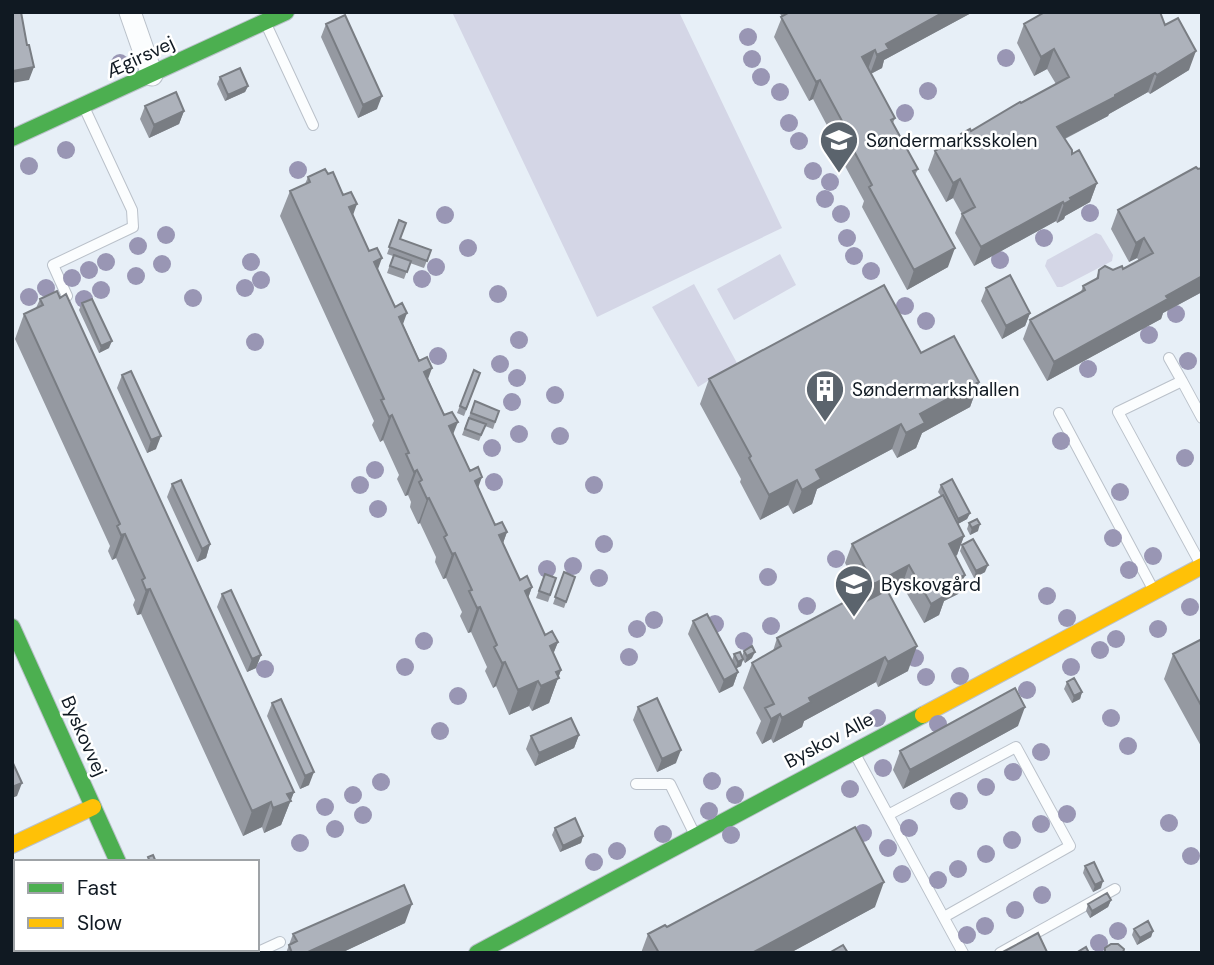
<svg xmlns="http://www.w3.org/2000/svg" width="1214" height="965" viewBox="0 0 1214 965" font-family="'DM Sans',sans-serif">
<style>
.green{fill:#d4d6e6}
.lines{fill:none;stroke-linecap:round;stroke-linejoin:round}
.lane-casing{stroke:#bac1ca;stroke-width:12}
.street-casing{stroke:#bac1ca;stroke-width:23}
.fast-casing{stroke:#bac1ca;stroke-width:18}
.slow-casing{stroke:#bac1ca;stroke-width:18}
.lane{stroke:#fbfdfe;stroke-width:10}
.street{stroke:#fbfdfe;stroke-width:21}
.fast{stroke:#4caf50;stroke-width:16}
.slow{stroke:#ffc107;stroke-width:16}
.tree{fill:#9996b4}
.wall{fill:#9599a1}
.shaded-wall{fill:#797d83}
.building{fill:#adb2bb;stroke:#797d83;stroke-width:2}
.labels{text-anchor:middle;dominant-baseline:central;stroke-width:5;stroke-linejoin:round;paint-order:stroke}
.street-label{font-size:19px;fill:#101922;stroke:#fff}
.poi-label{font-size:19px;fill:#101922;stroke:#fff;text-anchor:start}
</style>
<rect width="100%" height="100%" fill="#e7eff7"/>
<path class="green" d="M452 12H679L782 228 597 317Z
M1096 233 1101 235 1113 255 1112 261 1062 287H1057L1045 266 1047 260Z
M780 254 796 285 734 320 717 289Z
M694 284 737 363 698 387 652 307Z"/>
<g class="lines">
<g class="lane-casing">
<path id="lane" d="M266 24 313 125
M67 296 53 265 133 227 132 210 84 107
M1169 358 1182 381
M1059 413 1153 589
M1200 563 1118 412 1182 381 1202 418
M855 754 963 953
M636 784H670L694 833
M888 815 1016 747 1070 846 944 917
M256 953 280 942
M1000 953 1115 889"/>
</g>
<g class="street-casing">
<path id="street" d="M130 12 152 75"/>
</g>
<g class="fast-casing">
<path id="fast" d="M12 138 286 12
M12 627 118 862
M477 953 923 715"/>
</g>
<g class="slow-casing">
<path id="slow" d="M923 715 1202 566
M12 845 93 807
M158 949 160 953"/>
</g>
<use href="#lane" class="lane"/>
<use href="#street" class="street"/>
<use href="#fast" class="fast"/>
<use href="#slow" class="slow"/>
</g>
<g class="tree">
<circle cx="748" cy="37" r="9"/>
<circle cx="1006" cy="58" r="9"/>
<circle cx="752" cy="59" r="9"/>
<circle cx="120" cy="63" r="9"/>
<circle cx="761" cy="77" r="9"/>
<circle cx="928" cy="91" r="9"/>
<circle cx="780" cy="92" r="9"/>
<circle cx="905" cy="113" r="9"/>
<circle cx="789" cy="123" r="9"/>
<circle cx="799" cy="141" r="9"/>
<circle cx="66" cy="150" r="9"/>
<circle cx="29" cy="166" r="9"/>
<circle cx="298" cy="170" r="9"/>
<circle cx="813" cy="171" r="9"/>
<circle cx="830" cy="182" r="9"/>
<circle cx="825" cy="199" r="9"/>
<circle cx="1090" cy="213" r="9"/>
<circle cx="841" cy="214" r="9"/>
<circle cx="445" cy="215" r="9"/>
<circle cx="166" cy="235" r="9"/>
<circle cx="847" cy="238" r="9"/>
<circle cx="1044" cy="238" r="9"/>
<circle cx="138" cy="246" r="9"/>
<circle cx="468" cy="248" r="9"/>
<circle cx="854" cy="256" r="9"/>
<circle cx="1000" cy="260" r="9"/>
<circle cx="106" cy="262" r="9"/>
<circle cx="251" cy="262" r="9"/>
<circle cx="162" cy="264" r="9"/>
<circle cx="436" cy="267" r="9"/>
<circle cx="89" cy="270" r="9"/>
<circle cx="871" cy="271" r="9"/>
<circle cx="136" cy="276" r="9"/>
<circle cx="72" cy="278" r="9"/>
<circle cx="422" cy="279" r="9"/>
<circle cx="261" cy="280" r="9"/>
<circle cx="46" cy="288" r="9"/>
<circle cx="245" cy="288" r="9"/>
<circle cx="101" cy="290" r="9"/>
<circle cx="498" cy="294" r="9"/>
<circle cx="29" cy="297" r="9"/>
<circle cx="193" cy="298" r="9"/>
<circle cx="84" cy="299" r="9"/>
<circle cx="905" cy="306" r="9"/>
<circle cx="1176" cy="314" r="9"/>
<circle cx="926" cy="321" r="9"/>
<circle cx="1149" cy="335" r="9"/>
<circle cx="519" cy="340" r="9"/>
<circle cx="255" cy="342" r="9"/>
<circle cx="438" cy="356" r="9"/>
<circle cx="1188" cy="361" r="9"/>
<circle cx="500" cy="364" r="9"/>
<circle cx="1088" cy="369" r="9"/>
<circle cx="517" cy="378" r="9"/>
<circle cx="555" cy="395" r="9"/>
<circle cx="512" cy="402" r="9"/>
<circle cx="519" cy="434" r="9"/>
<circle cx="560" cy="436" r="9"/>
<circle cx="1061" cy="441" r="9"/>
<circle cx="492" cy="448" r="9"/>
<circle cx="1185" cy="458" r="9"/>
<circle cx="375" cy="470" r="9"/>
<circle cx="494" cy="482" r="9"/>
<circle cx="360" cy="485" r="9"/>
<circle cx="594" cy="485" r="9"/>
<circle cx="1120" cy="492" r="9"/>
<circle cx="378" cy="509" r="9"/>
<circle cx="1113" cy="538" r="9"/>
<circle cx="604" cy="544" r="9"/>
<circle cx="1153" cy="556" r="9"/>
<circle cx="836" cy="559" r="9"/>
<circle cx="573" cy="566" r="9"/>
<circle cx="547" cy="569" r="9"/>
<circle cx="1129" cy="570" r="9"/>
<circle cx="768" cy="577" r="9"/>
<circle cx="599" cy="578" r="9"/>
<circle cx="848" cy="582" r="9"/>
<circle cx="1047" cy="596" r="9"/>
<circle cx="807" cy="606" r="9"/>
<circle cx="1190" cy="607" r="9"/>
<circle cx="1067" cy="618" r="9"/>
<circle cx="654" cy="620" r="9"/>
<circle cx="715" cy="624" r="9"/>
<circle cx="771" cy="626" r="9"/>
<circle cx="637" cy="629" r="9"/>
<circle cx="1158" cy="629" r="9"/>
<circle cx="1116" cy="639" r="9"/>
<circle cx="424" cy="641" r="9"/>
<circle cx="744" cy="641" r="9"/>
<circle cx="1100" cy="650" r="9"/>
<circle cx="629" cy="657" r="9"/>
<circle cx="915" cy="658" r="9"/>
<circle cx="405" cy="667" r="9"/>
<circle cx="1071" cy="667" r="9"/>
<circle cx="265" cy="669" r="9"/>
<circle cx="960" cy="676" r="9"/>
<circle cx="926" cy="677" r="9"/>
<circle cx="1027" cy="690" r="9"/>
<circle cx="458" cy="696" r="9"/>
<circle cx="877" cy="718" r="9"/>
<circle cx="1111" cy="718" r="9"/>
<circle cx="938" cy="724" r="9"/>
<circle cx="440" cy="731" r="9"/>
<circle cx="1128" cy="746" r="9"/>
<circle cx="1041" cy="752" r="9"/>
<circle cx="883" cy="768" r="9"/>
<circle cx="1013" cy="772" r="9"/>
<circle cx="712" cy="781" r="9"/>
<circle cx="381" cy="782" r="9"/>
<circle cx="986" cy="787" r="9"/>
<circle cx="850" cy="789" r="9"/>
<circle cx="353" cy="795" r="9"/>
<circle cx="735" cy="795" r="9"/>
<circle cx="959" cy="801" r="9"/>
<circle cx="325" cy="807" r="9"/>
<circle cx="709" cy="811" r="9"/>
<circle cx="1067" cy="814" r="9"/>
<circle cx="363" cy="815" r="9"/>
<circle cx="1169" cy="823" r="9"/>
<circle cx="1041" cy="824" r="9"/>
<circle cx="909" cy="828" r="9"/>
<circle cx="335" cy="829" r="9"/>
<circle cx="863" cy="833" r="9"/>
<circle cx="663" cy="834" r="9"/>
<circle cx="731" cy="835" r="9"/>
<circle cx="1012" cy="840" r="9"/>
<circle cx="300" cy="843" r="9"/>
<circle cx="888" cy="848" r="9"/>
<circle cx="617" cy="851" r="9"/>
<circle cx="986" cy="854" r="9"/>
<circle cx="1191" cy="856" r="9"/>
<circle cx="594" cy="862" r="9"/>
<circle cx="958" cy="869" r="9"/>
<circle cx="902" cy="874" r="9"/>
<circle cx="938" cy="880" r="9"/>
<circle cx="1042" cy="895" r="9"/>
<circle cx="1015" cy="910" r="9"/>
<circle cx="985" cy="926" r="9"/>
<circle cx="1118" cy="931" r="9"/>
<circle cx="967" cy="935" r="9"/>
<circle cx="1099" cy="943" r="9"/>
</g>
<path class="wall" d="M779 12H973L884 60 882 68 871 74 895 118 893 123 918 169 915 175 948 267 907 290 862 207 864 201 839 155 840 150 813 99 809 101 774 37 782 17Z
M326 24 377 109 358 118 321 37Z
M1024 24 1165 25 1189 70 1150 94 1148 92 1109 114 1108 116 1065 139 1072 154 1097 183 1090 202 1065 216 1064 219 1057 223 1056 221 974 266 955 233 962 214 953 198 946 202 928 170 935 151 960 137 961 134 971 131 1056 84 1047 69 1034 76 1017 43Z
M220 77 248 86 245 92 225 101 217 84Z
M145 106 184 111 179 124 149 138 140 119Z
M308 177 353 215 495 525 507 532 503 543 520 580 532 587 528 598 545 635 558 642 553 654 561 670 549 703 532 711 529 706 509 715 496 686 493 688 485 671 487 667 471 632 468 633 460 616 462 612 446 578 443 579 435 562 436 557 420 523 418 524 410 507 411 502 408 495 405 496 397 479 399 475 383 440 380 442 372 425 374 421 280 216 290 191 305 184Z
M1118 210 1202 292 1163 313 1161 319 1047 381 1023 339 1030 320 1081 292 1083 286 1096 279 1099 270 1123 269 1139 261 1137 258 1129 262 1111 229Z
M399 220 400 239 431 250 424 268 410 263 404 279 387 273 393 256 387 254Z
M986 288 1030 313 1025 326 1002 339 981 301Z
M40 299 294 792 281 825 264 833 262 827 243 836 141 614 137 615 133 605 135 600 116 558 112 560 108 551 110 546 15 339 24 314 36 308Z
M82 303 109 348 99 353 79 310Z
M921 353 979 382 970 407 922 433 916 448 897 458 892 449 817 489 812 504 793 514 788 505 760 520 740 482 741 479 700 404 709 379Z
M474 370 480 373 464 416 457 413Z
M122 375 156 449 147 453 117 388Z
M475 401 499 411 493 429 485 426 479 441 462 435Z
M172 484 210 544 206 558 197 562 167 497Z
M941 485 970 513 967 519 958 524 964 536 957 555 956 556 965 575 958 594 944 601 939 615 924 623 902 585 888 592 908 671 878 687 876 682 804 721 802 727 773 743 771 739 762 744 756 733 761 721 743 688 752 663 773 651 777 638 866 602 845 563 852 544 941 496 938 492Z
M969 523 978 531 970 535 967 529Z
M962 545 985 572 974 578 960 551Z
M564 572 575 577 564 608 553 604Z
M545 574 556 578 548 602 536 598Z
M222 594 261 655 256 668 247 672 217 607Z
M693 621 732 661 734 654 742 656 744 651 752 658 745 663 743 660 741 666 736 668 738 672 733 686 719 693 688 634Z
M1202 639V748L1164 679 1173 654Z
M1067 682 1082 692 1080 699 1072 703 1064 689Z
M272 703 309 785 300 789 267 716Z
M638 707 676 763 657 772 633 720Z
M1018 726 903 789 893 770 900 751Z
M579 735 574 748 535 766 526 749 531 736Z
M555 828 583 836 581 843 560 852 552 835Z
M1085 866 1101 888 1093 892 1083 873Z
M1111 900 1108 907 1090 918 1086 911 1088 904Z
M875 907 790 953H641L648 934 667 927Z
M405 923 341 953H286L293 934Z
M1134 929 1153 931 1151 937 1137 945 1132 935Z
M44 949H78L80 953H44Z"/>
<path class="shaded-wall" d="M944 12H973L884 60 882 68 870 74 877 55 886 44Z
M1054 49 1047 69 1034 76 1041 57Z
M875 50 868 69 862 57Z
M1196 51 1189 70 1150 94 1157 75Z
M34 67 29 80 12 83 13 71Z
M1155 73 1148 92 1109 114 1108 116 1050 146 1057 127Z
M820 80 813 99 809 101 816 82Z
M248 86 245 92 225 101 228 95Z
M382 96 377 109 358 118 363 105Z
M184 111 179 124 149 138 154 125Z
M960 179 953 198 946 202 953 183Z
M1097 183 1090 202 1065 216 1064 219 1057 223 1064 204 1070 198Z
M1063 202 1056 221 974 266 981 247Z
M357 204 348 229 349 207Z
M1144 238 1137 258 1129 262 1136 243Z
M955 248 948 267 907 290 914 270Z
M382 258 373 283 374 262Z
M1202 276V292L1163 313 1161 319 1047 381 1054 362 1166 296Z
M407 313 398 338 399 317Z
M1030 313 1025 326 1002 339 1006 326Z
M112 341 109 348 99 353 101 346Z
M432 368 423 393 424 372Z
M979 382 970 407 922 433 916 448 897 458 906 433 920 414Z
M392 415 383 440 380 442 389 417Z
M458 422 448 447 449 426Z
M901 424 892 449 817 489 812 504 793 514 802 490 816 470Z
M161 436 156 449 147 453 151 440Z
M417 470 408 495 405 496 414 472Z
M482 477 473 502 475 481Z
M797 480 788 505 760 520 769 495Z
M429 498 420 523 418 524 427 499Z
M970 513 967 519 956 525 958 519Z
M980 524 978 531 970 535 972 528Z
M507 532 498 557 499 535Z
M125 534 116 558 112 560 121 535Z
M964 536 957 555 942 563 949 544Z
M210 544 206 558 197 562 202 549Z
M455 553 446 578 443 579 452 554Z
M909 565 902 585 867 603 874 584Z
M988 565 985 572 974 578 976 571Z
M965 575 958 594 944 601 939 615 924 623 931 604 942 587Z
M532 587 523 612 525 591Z
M150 589 141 614 137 615 146 590Z
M480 607 471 632 468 633 477 608Z
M558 642 548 667 550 646Z
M917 646 908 671 878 687 888 662Z
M755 652 752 658 745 663 747 656Z
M261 655 256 668 247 672 252 659Z
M885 657 876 682 804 721 802 727 773 743 782 718 809 698Z
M743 659 741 666 735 669 738 662Z
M505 662 496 686 493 688 502 663Z
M561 670 549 703 532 711 541 686 556 672Z
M738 672 733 686 719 693 724 680Z
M538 681 529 706 509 715 518 690Z
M1082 692 1080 699 1072 703 1074 696Z
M1025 707 1018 726 903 789 910 770Z
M780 714 771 739 762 744 771 719Z
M579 735 574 748 535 766 539 753Z
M681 750 676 763 657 772 662 759Z
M314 772 309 785 300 789 305 776Z
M22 783 17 796 12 798V787Z
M294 792 281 825 264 833 273 808 287 794Z
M271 802 262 827 243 836 252 811Z
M583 836 581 843 560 852 563 846Z
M1103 881 1101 888 1093 892 1095 885Z
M884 882 875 907 790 953H752Z
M1111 900 1108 907 1090 918 1092 911Z
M412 904 405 923 341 953H306Z
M16 922V932L12 934V923Z
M1153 931 1151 937 1137 945 1140 938Z
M218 949H228L227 951 223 953H217Z"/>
<path class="building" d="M12 12H21L27 45H29L34 67 13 71Z
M790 12H944L886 44 889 49 877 55 875 50 862 57 895 118 891 120 918 169 913 171 955 248 914 270 869 187 872 185 846 136 849 134 820 80 816 82 781 17Z
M1045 12H1160L1165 25 1178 18 1196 51 1157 75 1155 73 1115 95V97L1057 127 1072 150V154L1079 150 1097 183 1070 198 1071 200 1064 204 1063 202 981 247 962 214 975 207 960 179 953 183 935 151 962 136 961 134 970 129 971 131 1020 102 1021 103 1069 77 1054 49 1041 57 1024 24Z
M345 15 382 96 363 105 326 24Z
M240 68 248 86 228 95 220 77Z
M176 92 184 111 154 125 145 106Z
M1196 167 1198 169 1202 168V276L1166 296 1168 299 1054 362 1030 320 1085 290 1083 286 1098 278 1099 270 1105 266 1113 270 1122 266 1123 269 1153 253 1144 238 1136 243 1118 210Z
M325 169 328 174 333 172 343 195 351 192 357 204 349 207 369 251 377 248 382 258 374 262 395 307 402 303 407 313 399 317 419 361 427 357 432 368 424 372 444 415 452 412 458 422 449 426 470 471 478 467 482 477 475 481 495 525 502 522 507 532 499 535 520 580 527 576 532 587 525 591 545 635 552 631 558 642 550 646 561 670 556 672 559 678 541 686 538 681 518 690 505 662 502 663 494 647 497 645 480 607 477 608 469 591 472 590 455 553 452 554 444 537 447 535 429 498 427 499 419 482 422 480 417 470 414 472 406 454 409 453 392 415 389 417 381 400 384 399 290 191 310 182 308 177Z
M399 220 406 223 400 239 431 250 427 261 389 247Z
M394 255 411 261 407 272 390 266Z
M1010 275 1030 313 1006 326 986 288Z
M884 285 921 353 954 336 979 382 920 414 925 423 906 433 901 424 816 470 821 479 802 490 797 480 769 495 749 458 751 456 709 379Z
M57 291 60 298 66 294 294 792 287 794 291 801 273 808 271 802 252 811 150 589 146 590 142 580 145 578 125 534 121 535 117 526 120 524 24 314 43 305 40 299Z
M92 299 112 341 101 346 82 303Z
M474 370 480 373 466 409 460 406Z
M131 371 161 436 151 440 122 375Z
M475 401 499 411 495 422 471 413Z
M469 418 486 424 481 435 465 429Z
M952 479 970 513 958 519 941 485Z
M181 480 210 544 202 549 172 484Z
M943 495 964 536 949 544 965 575 942 587 946 595 931 604 909 565 874 584 852 544Z
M977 519 980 524 972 528 969 523Z
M973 539 988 565 976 571 962 545Z
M564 572 575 577 566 602 555 597Z
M545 574 556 578 550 595 539 591Z
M231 590 261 655 252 659 222 594Z
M887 590 917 646 888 662 885 657 809 698 811 702 782 718 780 714 771 719 765 708 774 704 752 663 781 646 777 638 856 596 861 604Z
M707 614 738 672 724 680 693 621Z
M1202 639V707L1173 654Z
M752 646 755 652 747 656 744 651Z
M740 652 743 659 738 662 734 654Z
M1074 678 1082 692 1074 696 1067 682Z
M1015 688 1025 707 910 770 900 751Z
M657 698 681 750 662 759 638 707Z
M281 699 314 772 305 776 272 703Z
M571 718 579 735 539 753 531 736Z
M12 761 22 783 12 787Z
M575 818 583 836 563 846 555 828Z
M855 827 884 882 752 953H659L648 934 665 925 667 927Z
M153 855 156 862H150L148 857Z
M1094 862 1103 881 1095 885 1085 866Z
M16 875V922L12 923V876Z
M404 885 412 904 306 953H292L289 945 297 941 293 934Z
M1107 893 1111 900 1092 911 1088 904Z
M1148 921 1153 931 1140 938 1134 929Z
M1038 933 1047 952 1046 953H1001Z
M1111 944H1118L1124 949 1123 953H1105V948Z
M843 945 848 953H829Z
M1086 947 1089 953H1076Z
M54 949H78L80 953H52L55 952Z
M95 949H101L103 953H96Z"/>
<defs>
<g id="school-pin" transform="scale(2.0125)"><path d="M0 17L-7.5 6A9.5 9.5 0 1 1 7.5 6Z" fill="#5b646d" stroke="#fff"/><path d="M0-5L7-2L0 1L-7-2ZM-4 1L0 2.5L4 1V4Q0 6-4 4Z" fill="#fff"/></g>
<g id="building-pin" transform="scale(2.0125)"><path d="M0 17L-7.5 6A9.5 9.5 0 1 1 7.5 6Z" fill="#5b646d" stroke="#fff"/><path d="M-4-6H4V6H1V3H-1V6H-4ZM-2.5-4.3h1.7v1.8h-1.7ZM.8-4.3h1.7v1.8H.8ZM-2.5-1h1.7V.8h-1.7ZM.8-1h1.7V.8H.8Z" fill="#fff"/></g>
</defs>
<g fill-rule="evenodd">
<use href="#school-pin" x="839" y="140"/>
<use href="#building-pin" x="825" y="389"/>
<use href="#school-pin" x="854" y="584"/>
</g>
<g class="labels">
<g class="street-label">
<text transform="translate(140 57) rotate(-25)">Ægirsvej</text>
<text transform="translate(84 736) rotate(66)">Byskovvej</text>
<text transform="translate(829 740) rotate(-28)">Byskov Alle</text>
</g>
<g class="poi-label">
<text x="866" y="140">Søndermarksskolen</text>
<text x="852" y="389">Søndermarkshallen</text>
<text x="881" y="584">Byskovgård</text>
</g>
</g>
<rect width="1214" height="965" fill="none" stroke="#101922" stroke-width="28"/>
<rect x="14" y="860" width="245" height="91" fill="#ffffff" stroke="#9fa3a7" stroke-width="2"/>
<rect x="28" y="883" width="35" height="10" fill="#4caf50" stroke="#9fa3a7" stroke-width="2"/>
<text x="77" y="895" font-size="21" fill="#101922">Fast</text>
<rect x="28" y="918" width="35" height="10" fill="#ffc107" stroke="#9fa3a7" stroke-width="2"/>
<text x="77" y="930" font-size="21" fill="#101922">Slow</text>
</svg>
